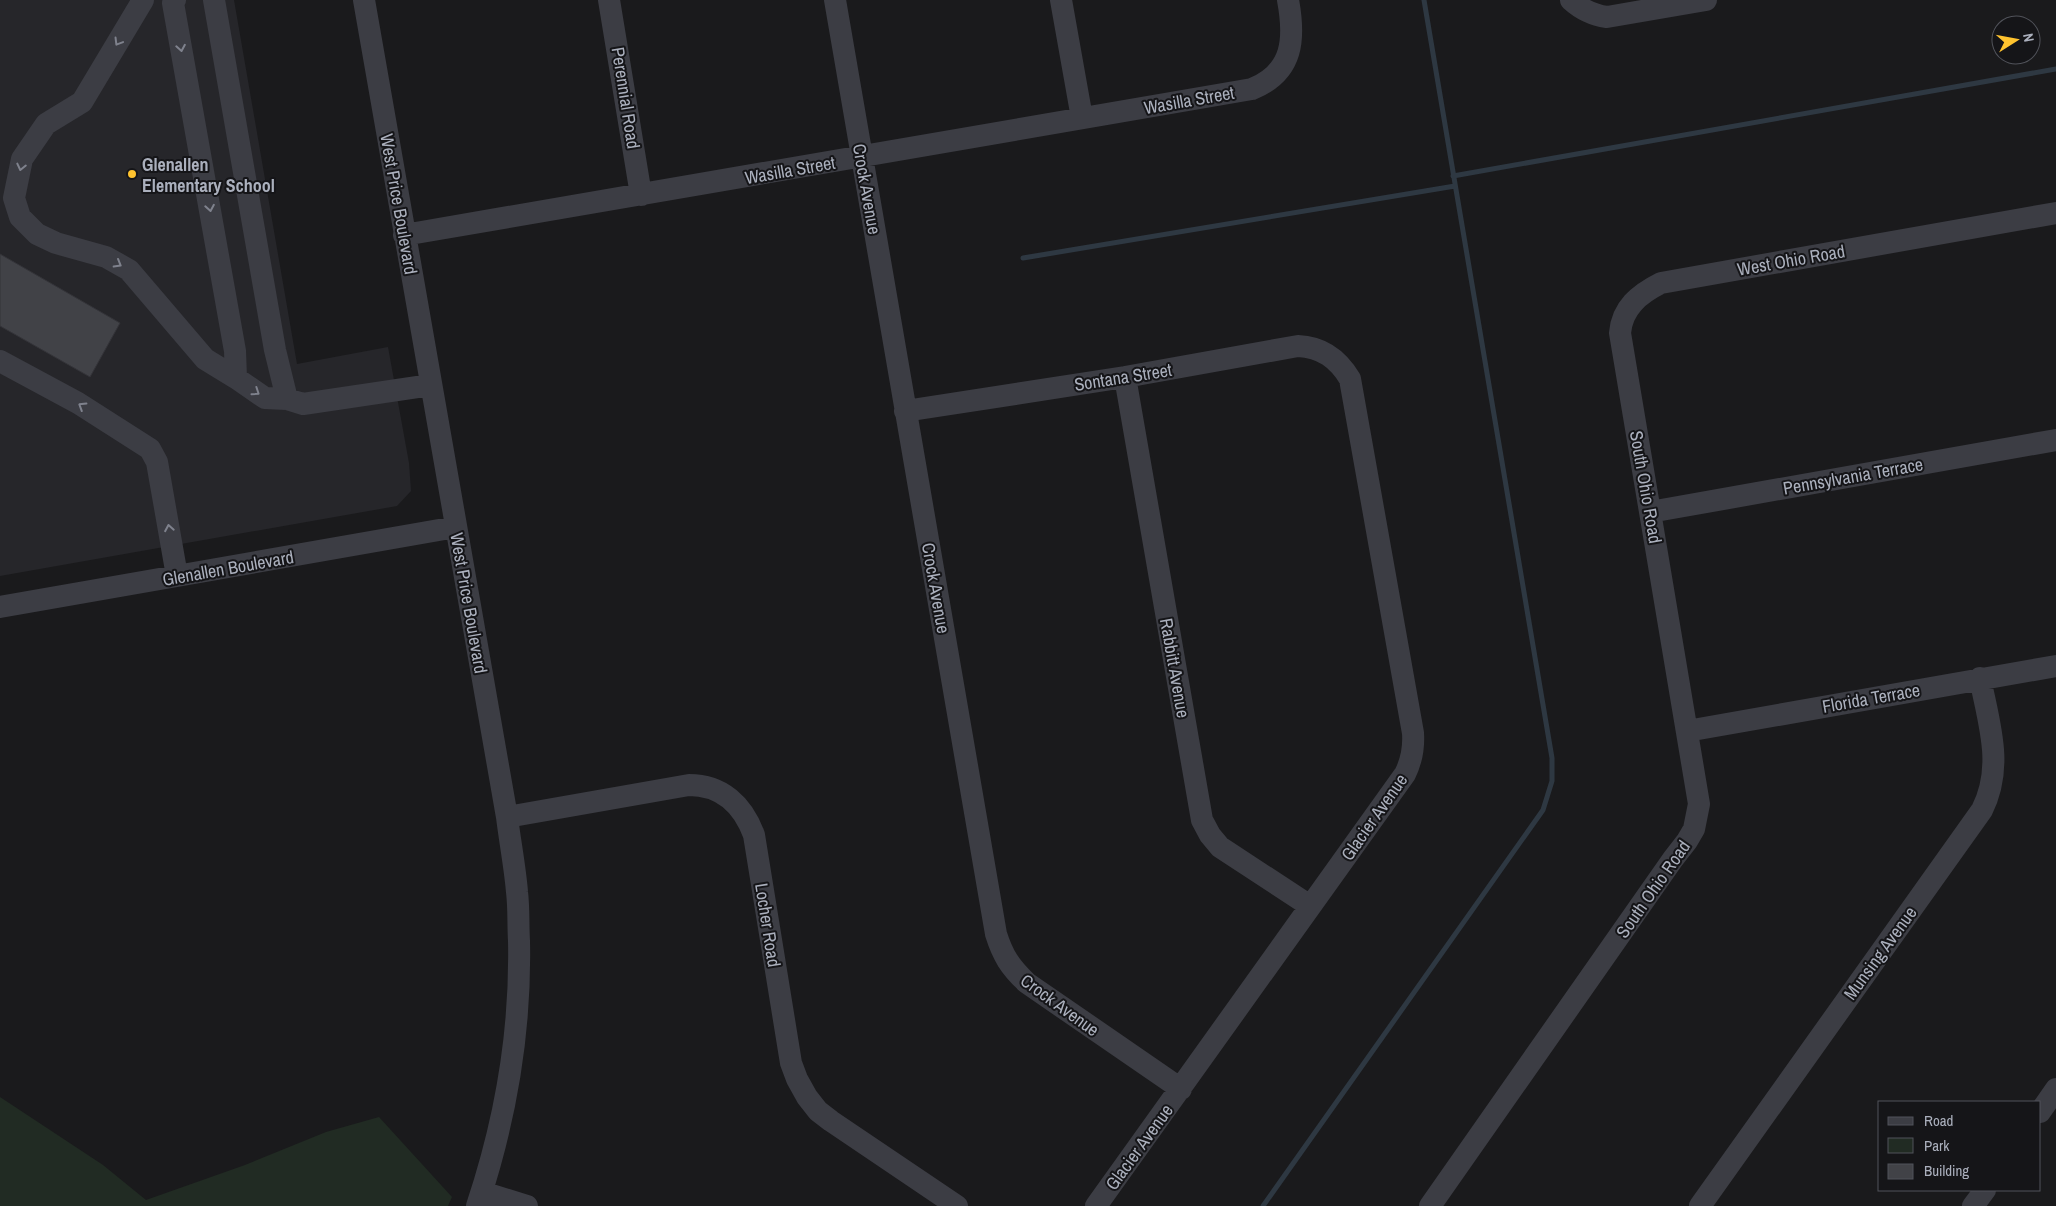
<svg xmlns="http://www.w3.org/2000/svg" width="2056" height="1206" viewBox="0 0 2056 1206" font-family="'Archivo Narrow',sans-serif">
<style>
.built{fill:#26262a}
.green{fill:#212b23}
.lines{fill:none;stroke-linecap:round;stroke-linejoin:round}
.stream{stroke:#2e3842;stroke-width:5}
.building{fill:#414247;stroke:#343439}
.minor{stroke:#3c3d44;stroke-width:22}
.oneway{stroke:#7f828d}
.poi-dot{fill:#ffc32f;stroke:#151518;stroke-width:2}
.labels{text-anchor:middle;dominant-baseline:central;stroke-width:4;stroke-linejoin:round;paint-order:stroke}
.street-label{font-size:18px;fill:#abb0bd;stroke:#151518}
.poi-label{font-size:18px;font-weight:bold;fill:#abb0bd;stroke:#151518;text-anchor:start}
</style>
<rect width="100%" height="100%" fill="#1a1a1c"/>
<path class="built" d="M0 0H234L297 364 388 347 409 463 411 491 397 506 0 576Z"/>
<path class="green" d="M0 1097 103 1165 146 1200 245 1165 326 1132 379 1117 452 1197 448 1206H0Z"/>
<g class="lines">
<path class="stream" d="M1453 176 2056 69
M1023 258 1455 186
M1263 1206 1543 810 1552 781V758L1424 0"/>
</g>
<path class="building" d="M0 254 120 323 90 377 0 326Z"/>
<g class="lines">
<path class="minor" d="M143 0 82 102 46 124 22 159 14 198 20 217 37 234 56 243 106 257 129 270 205 359 236 378
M175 0 173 3 235 351 236 378 265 398 287 399
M214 0 275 350 287 399 303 404 431 385
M364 0 507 817C510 842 515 867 517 892 519 908 518 925 519 941 521 1033 506 1119 477 1206
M609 0 641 195
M835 0 996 934C1003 956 1010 967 1027 983L1181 1089
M1061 0 1082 118
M1571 0C1582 10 1593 15 1607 17L1706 0
M404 235 1252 89C1294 72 1295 38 1288 0
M0 361 78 403 150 449 157 462 177 576
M1125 377 1202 820 1210 835 1220 847 1310 906
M905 411 1125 377 1298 346C1322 347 1338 359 1350 379L1413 733C1414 748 1412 760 1405 774L1096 1206
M1650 512 2056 440
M0 607 456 527
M1687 731 2056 666
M507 817 689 785C722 785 743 805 754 835L791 1063 797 1079 807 1097 818 1111 831 1121 957 1206
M2040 1112 2056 1089
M482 1192 527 1206
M1430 1206 1673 859 1687 841 1694 829 1699 804 1620 333C1622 308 1639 294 1661 283L2056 213
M1700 1206 1982 810C2004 766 1989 724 1980 678
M1973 1206 1985 1190"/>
</g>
<defs><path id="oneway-chevron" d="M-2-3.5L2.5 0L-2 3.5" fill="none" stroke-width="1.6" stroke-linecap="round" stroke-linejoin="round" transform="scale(1.25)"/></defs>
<g class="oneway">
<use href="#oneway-chevron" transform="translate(118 42) rotate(121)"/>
<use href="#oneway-chevron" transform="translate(181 48) rotate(80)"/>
<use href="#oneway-chevron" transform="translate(21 167) rotate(103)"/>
<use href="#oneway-chevron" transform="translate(210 208) rotate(80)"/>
<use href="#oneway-chevron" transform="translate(118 264) rotate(30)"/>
<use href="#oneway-chevron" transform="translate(256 392) rotate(34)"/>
<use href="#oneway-chevron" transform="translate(82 406) rotate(-148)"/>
<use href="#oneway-chevron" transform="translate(169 528) rotate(-100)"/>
</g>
<circle class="poi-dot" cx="132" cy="174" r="5"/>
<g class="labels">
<g class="street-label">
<text transform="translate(626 98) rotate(81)">Perennial Road</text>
<text transform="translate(1189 100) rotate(-10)">Wasilla Street</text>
<text transform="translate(790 170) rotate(-10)">Wasilla Street</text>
<text transform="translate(867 189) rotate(80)">Crock Avenue</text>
<text transform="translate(399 204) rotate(80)">West Price Boulevard</text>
<text transform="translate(1791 260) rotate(-10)">West Ohio Road</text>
<text transform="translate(1123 377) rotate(-9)">Sontana Street</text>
<text transform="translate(1853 476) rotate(-10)">Pennsylvania Terrace</text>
<text transform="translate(1646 487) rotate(80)">South Ohio Road</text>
<text transform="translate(228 568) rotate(-10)">Glenallen Boulevard</text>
<text transform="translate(936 588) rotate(80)">Crock Avenue</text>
<text transform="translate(469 603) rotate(80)">West Price Boulevard</text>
<text transform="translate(1175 668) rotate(80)">Rabbitt Avenue</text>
<text transform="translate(1871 698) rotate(-10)">Florida Terrace</text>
<text transform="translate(1374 817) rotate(-55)">Glacier Avenue</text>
<text transform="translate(1653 889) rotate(-55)">South Ohio Road</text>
<text transform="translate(768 925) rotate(81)">Locher Road</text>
<text transform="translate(1880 953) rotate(-54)">Munsing Avenue</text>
<text transform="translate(1060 1005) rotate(36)">Crock Avenue</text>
<text transform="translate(1139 1147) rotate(-54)">Glacier Avenue</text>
</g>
<g class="poi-label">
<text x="142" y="164">Glenallen<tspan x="142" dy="21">Elementary School</tspan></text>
</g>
</g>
<rect x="1878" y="1101" width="162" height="90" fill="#151518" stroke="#51535a"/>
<rect x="1888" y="1117" width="25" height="8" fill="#3c3d44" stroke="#51535a"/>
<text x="1924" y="1126" font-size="15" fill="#abb0bd">Road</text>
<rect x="1888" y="1138" width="25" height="15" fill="#212b23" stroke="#51535a"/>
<text x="1924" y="1151" font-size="15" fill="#abb0bd">Park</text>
<rect x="1888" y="1164" width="25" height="15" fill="#414247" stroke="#51535a"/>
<text x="1924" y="1176" font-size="15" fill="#abb0bd">Building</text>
<g transform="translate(2016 40) rotate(79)"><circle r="24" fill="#151518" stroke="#51535a"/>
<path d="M0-4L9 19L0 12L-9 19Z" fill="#ffc32f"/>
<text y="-8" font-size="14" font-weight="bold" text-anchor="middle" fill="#abb0bd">N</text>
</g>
</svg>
